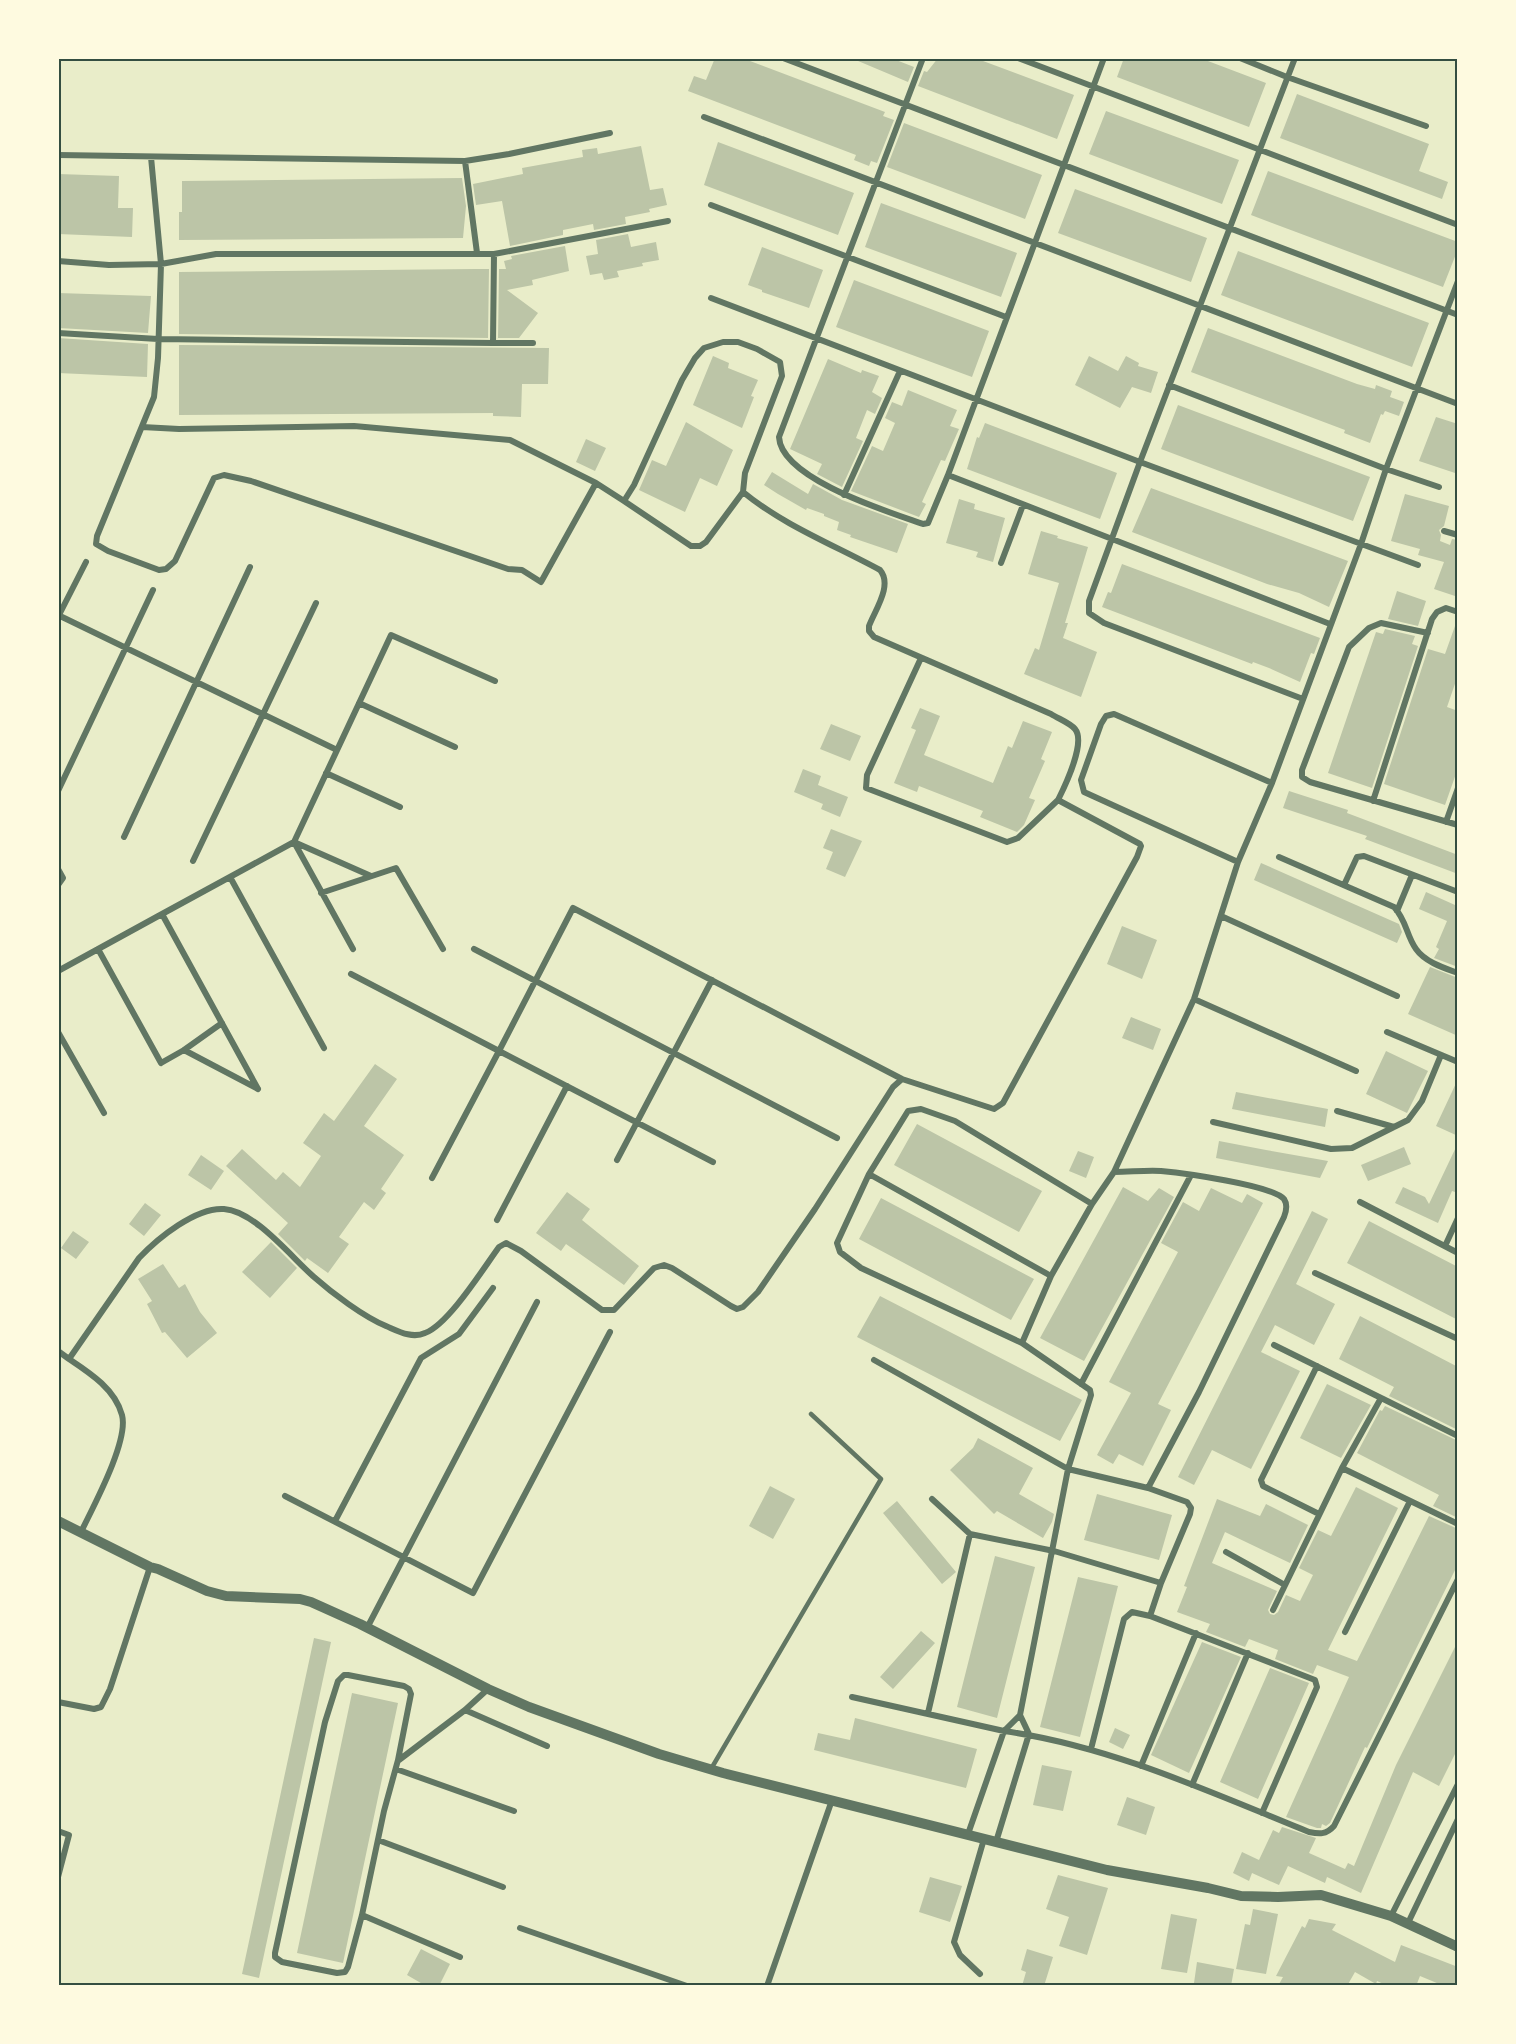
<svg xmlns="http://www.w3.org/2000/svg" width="1516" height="2044" viewBox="0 0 1516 2044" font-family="Literata,serif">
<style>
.building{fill:#bcc5a7}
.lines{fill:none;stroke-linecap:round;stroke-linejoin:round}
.service{stroke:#617663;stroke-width:4.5}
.minor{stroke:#617663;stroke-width:6}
.tertiary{stroke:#617663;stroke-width:10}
.neatline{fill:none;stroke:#344e41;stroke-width:2}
</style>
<rect width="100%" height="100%" fill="#e9edc9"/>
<path class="building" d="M715 58H742L885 112 883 116 894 120 877 163 871 161 869 166 854 160 856 155 688 91 694 76 706 80Z
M851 58H891L914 67 908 82Z
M938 58H975L1074 95 1057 139 918 86 924 71 927 72Z
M1124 58H1200L1266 83 1249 127 1117 77Z
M1297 94 1429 144 1419 171 1448 182 1442 199 1280 138Z
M1106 111 1239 160 1222 204 1089 154Z
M904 123 1042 175 1025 219 887 167Z
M718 142 854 193 838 235 704 185Z
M641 146 650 190 663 188 667 205 649 209 650 212 625 217 626 224 594 230 593 224 563 230V235L510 246 502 201 476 205 473 184 523 174 522 168 583 157 582 150 597 148 598 154Z
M1268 171 1458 242V249L1443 287 1251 215Z
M58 174 119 176 118 208H133L132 237 58 234Z
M462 178 466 206 463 238 179 240V212H182V181Z
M1075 189 1207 238 1191 282 1058 233Z
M881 203 1017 253 1001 297 865 247Z
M628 234 631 247 656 242 659 260 642 263 643 266 617 271 619 277 604 280 602 273 590 275 586 256 598 254 596 240Z
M565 246 569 271 532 280 533 285 507 290 538 313 519 338H498L499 269H506L504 261 512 259 511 256Z
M762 247 823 270 809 308 762 292V290L748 285Z
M1238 251 1429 323 1412 367 1221 295Z
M475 269H489L488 338 179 334V272Z
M854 280 989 331 972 377 836 327Z
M58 293 151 296 148 333 58 328Z
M1208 328 1357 384 1375 389 1376 385 1392 391 1390 397 1404 402 1399 416 1385 411 1383 415 1381 414 1370 443 1344 433 1345 430 1191 372Z
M58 338 148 344 147 377 58 373Z
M179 345 549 348 548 384H522L521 417 493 416V413L179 415Z
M713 356 729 363 728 368 758 380 751 396 754 397 742 428 693 405Z
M1089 356 1118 371 1126 356 1139 363 1138 366 1158 372 1151 393 1132 387 1120 408 1075 385Z
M828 359 861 373 862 370 879 376 872 392 882 398 875 414 867 410 856 438 863 441 842 487 817 474 822 464 790 449Z
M908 390 957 410 950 426 959 429 945 461 941 460 922 502 926 504 919 517 851 491 872 446 883 451 895 423 885 418 892 402 902 406Z
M1178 405 1370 477 1353 521 1161 449Z
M1436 417 1458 424V474L1419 461Z
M686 422 733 450 717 486 700 478 685 512 639 490 652 460 666 466Z
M985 423 1117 473 1100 519 967 469 977 437 979 438Z
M586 439 606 448 595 471 576 462Z
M772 472 808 494 813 484 842 500 908 524 897 553 850 537 851 535 837 530 839 522 824 516V514L807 508 806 510 778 494 764 485Z
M1151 488 1348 561 1329 607 1299 593 1267 584 1132 532Z
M1405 494 1449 506 1444 526 1439 530 1441 535 1440 541 1450 545 1452 539 1458 540V597L1434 589 1444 562 1418 555 1420 549 1391 541Z
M959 499 975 504 974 509 1005 518 993 562 976 557 978 552 946 543Z
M1041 531 1058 536 1057 538 1088 547 1065 623H1068L1063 638 1097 652 1081 697 1024 674 1035 648 1039 650 1059 583 1028 574Z
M1122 564 1320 638 1314 654 1311 653 1300 682 1269 668 1253 662 1252 664 1102 607 1108 592 1111 593Z
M1397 591 1426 601 1418 626 1388 619Z
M1455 626 1458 627V675L1447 707 1458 711V768L1445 805 1384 784 1428 649 1445 654Z
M1385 629 1415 636 1412 644 1418 646 1372 788 1328 773 1376 632 1383 634Z
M920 708 940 716 924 755 993 783 1008 746 1012 748 1023 721 1052 732 1041 759 1045 761 1029 798 1035 800 1024 825 1017 832 980 817 983 811 919 786 917 792 894 783 916 730 911 728Z
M831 724 861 736 850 761 820 749Z
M803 769 821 776 818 785 848 797 840 817 821 809 823 804 794 792Z
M1289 791 1348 810 1347 813 1458 855V874L1365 839 1367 836 1283 808Z
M831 829 862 841 845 877 826 869 833 852 823 848Z
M1261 863 1399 924 1402 932 1397 943 1254 880Z
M1426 892 1455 905 1458 898V967L1434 958 1439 949 1436 947 1447 921 1419 909Z
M1122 926 1157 940 1142 979 1107 964Z
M1430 967 1458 978V1036L1408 1014Z
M1131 1017 1161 1029 1153 1050 1122 1038Z
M1386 1051 1428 1071 1407 1113 1366 1094Z
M375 1064 397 1079 364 1126 404 1155 381 1189 386 1193 374 1210 364 1202 339 1237 349 1244 328 1273 307 1258 305 1261 278 1234 288 1223 226 1166 242 1149 276 1180 283 1172 300 1187 321 1156 303 1143 324 1113 334 1121Z
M1458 1079V1136L1436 1126Z
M1236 1092 1328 1109 1325 1127 1232 1109Z
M917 1124 1042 1191 1019 1232 894 1165Z
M1219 1141 1266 1150 1328 1161 1320 1178 1262 1167 1216 1158Z
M1458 1143V1193L1452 1191 1438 1223 1395 1203 1403 1187 1425 1197 1429 1204Z
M1404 1147 1411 1164 1368 1181 1361 1165Z
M1078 1151 1094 1157 1086 1178 1069 1171Z
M201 1155 224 1171 211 1190 188 1175Z
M1123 1187 1148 1201 1159 1188 1174 1197 1084 1361 1040 1338Z
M1211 1188 1242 1203 1247 1194 1263 1203 1158 1404 1171 1410 1143 1466 1119 1454 1113 1464 1097 1455 1131 1393 1109 1382 1178 1252 1161 1243 1183 1202 1199 1211Z
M567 1192 590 1209 582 1220 639 1266 624 1285 566 1244 561 1251 536 1233Z
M881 1198 1034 1279 1011 1320 859 1239Z
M145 1203 161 1215 144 1236 129 1224Z
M1312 1211 1328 1219 1296 1284 1335 1304 1314 1345 1275 1325 1261 1352 1300 1371 1251 1469 1212 1450 1194 1485 1178 1477Z
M1369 1221 1458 1267V1320L1347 1263Z
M73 1231 89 1242 76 1259 61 1248Z
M271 1242 297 1268 270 1298 242 1272Z
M163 1264 179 1288 185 1284 200 1312 217 1333 187 1358 165 1332 162 1333 147 1304 152 1301 138 1279Z
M880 1296 1082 1400 1060 1441 857 1337Z
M1360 1316 1458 1367V1430L1389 1396 1394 1387 1339 1359Z
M1327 1384 1371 1405 1341 1458 1300 1438Z
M1385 1406 1458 1441V1518L1433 1506 1439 1495 1357 1453 1380 1410 1382 1411Z
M978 1438 1033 1468 1019 1494 1054 1514 1052 1522 1043 1538 997 1511 994 1514 950 1470 973 1448Z
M770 1486 795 1499 773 1539 749 1526Z
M1356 1487 1398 1508 1328 1650 1357 1661 1429 1516 1458 1529V1564L1367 1748 1365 1747 1330 1823 1326 1826 1322 1824 1321 1828H1317L1286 1817 1349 1677 1317 1665 1313 1674 1275 1659 1278 1650 1249 1639 1245 1647 1206 1632 1210 1624 1177 1612 1187 1587 1184 1586 1217 1499 1260 1516 1266 1504 1308 1525 1290 1563 1225 1532 1212 1563 1277 1591 1268 1610 1270 1614 1274 1615 1278 1612 1286 1595 1300 1601 1313 1575 1299 1568 1318 1530 1331 1536Z
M1097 1494 1172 1515 1159 1560 1084 1540Z
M897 1501 956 1572 942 1584 883 1513Z
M995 1556 1035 1567 997 1718 957 1707Z
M1078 1577 1118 1586 1080 1737 1040 1727Z
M921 1631 935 1643 893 1689 880 1677Z
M314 1638 331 1642 259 1978 242 1974Z
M1458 1641V1748L1439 1786 1413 1772 1361 1893 1327 1877 1325 1883 1288 1866 1279 1885 1252 1873 1249 1881 1233 1873 1242 1852 1259 1860 1273 1830 1279 1833 1282 1827 1316 1838 1309 1853 1345 1869 1348 1863 1354 1866 1396 1765Z
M1202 1642 1241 1657 1189 1773 1151 1755Z
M1270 1668 1309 1683 1258 1799 1220 1782Z
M352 1693 398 1703 343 1963 297 1953Z
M855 1718 977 1749 966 1788 814 1750 818 1733 850 1740Z
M1115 1728 1130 1735 1123 1749 1109 1742Z
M1042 1765 1072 1771 1063 1811 1033 1805Z
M1127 1797 1155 1807 1146 1835 1117 1825Z
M1058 1875 1108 1888 1087 1955 1059 1946 1069 1917 1046 1909Z
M930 1877 962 1886 950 1922 919 1912Z
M1253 1909 1278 1914 1266 1974 1236 1969 1245 1924 1250 1925Z
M1171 1914 1197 1919 1187 1973 1161 1969Z
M1309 1919 1336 1924 1332 1930 1395 1962 1401 1945 1458 1967V1986H1444L1420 1976 1416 1986H1388L1377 1981 1376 1984 1355 1972 1347 1986H1278L1283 1977 1276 1976 1302 1926 1305 1928Z
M421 1949 450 1964 439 1986H426L407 1975Z
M1027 1949 1053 1957 1044 1986H1022L1026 1972 1021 1970Z
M1197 1962 1234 1969 1231 1986H1209L1194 1983Z"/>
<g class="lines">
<path class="service" d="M711 1769 881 1479 811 1414"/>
<path class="minor" d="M783 58 1458 315
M923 58 779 437C781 479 889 512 923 524L928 523 948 475
M1018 58 1458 225
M1104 58 948 475 1330 624
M1240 58 1287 77 1426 126
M1295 58 1140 462 1418 565
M704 117 1458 404
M58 155 465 161 509 154 610 133
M151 157 161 264 158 358 154 397 97 536 96 544 108 551 159 570 166 569 175 561 214 478 224 475 251 481 508 569 522 570 541 582 596 483
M465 161 477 253
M711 205 1006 317
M58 261 109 265 161 264 216 254H494L668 221
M711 298 1140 462 1089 601V613L1104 623 1303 699
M58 333 158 339 493 343 494 254
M493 343H533
M1169 385 1386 469 1439 487
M844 495 900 371
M624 501 691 546H700L706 542 743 492
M1444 531 1458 535
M1001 563 1023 505
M58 615 337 750
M58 617 86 562
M1428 633 1381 623 1369 628 1349 647 1302 770V777L1310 782 1458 825
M921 658 867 775 866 788 1007 842 1018 838 1058 800
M359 703 455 747
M326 773 400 807
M58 791 153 590
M1373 801 1432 619 1437 612 1446 608 1458 612
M1446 822 1458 788
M124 837 250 567
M1279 857 1394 907C1407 921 1406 935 1416 949 1425 962 1444 968 1458 973
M193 861 316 603
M1238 862 1084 792 1081 780 1101 724 1106 716 1114 714 1272 783
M58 869 63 878 58 885
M371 876 294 842 391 635 495 681
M230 877 324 1048
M1344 885 1357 857 1364 856 1458 892
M321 893 396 868 443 949
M1397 911 1412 875
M162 914 294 842 353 949
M1221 916 1397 996
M98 949 161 1063 184 1050 222 1023
M474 949 837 1138
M58 971 162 914 258 1089
M351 974 499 1051 432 1178
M1194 999 1356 1071
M58 1032 104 1113
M1387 1032 1458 1062
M184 1050 258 1089
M1337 1111 1394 1127
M1213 1122 1331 1149 1352 1148 1408 1120 1422 1101 1441 1055
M617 1160 712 980
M713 1162 499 1051 573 908 902 1079
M1114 1172C1130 1172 1146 1170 1161 1171 1183 1173 1271 1185 1284 1199 1288 1205 1286 1212 1284 1217L1199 1392 1148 1488 1187 1502 1191 1508 1190 1514 1161 1583
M869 1174 908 1111 921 1109 955 1121 1092 1204
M1360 1202 1458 1253
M497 1220 567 1086
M1445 1246 1458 1218
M1315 1273 1458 1339
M1022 1343 1051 1276 1092 1204 1114 1172 1194 999 1238 862 1272 783 1361 544 1386 469 1458 281
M1274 1345 1458 1436
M58 1351 69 1359
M874 1360 1068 1469 1148 1488
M1317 1366 1261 1480 1263 1486 1319 1514
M1081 1384 1191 1175
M1342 1468 1381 1398
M285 1496 473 1593 610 1332
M932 1499 970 1534 1054 1551 1161 1583 1150 1616
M335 1521 421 1358 459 1334 493 1288
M81 1532C93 1507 129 1441 122 1415 115 1389 90 1373 69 1359L139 1258C158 1238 196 1207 224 1209 255 1211 292 1258 314 1277 332 1293 364 1317 386 1326 398 1331 412 1339 425 1333 448 1325 483 1269 499 1247L506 1243 521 1251 602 1310H614L654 1268 664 1265 672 1268 731 1306 737 1309 743 1307 758 1292 815 1209 893 1087 902 1079 994 1109 1003 1103 1137 857 1141 846 1140 844 1058 800C1065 786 1086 742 1075 729 1070 723 1059 719 1051 714L874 637 869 631V626C875 610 893 585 880 570 834 545 783 525 743 492L745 473 782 376 780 362 757 349 738 342H723L704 348 695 358 682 380 634 485 624 501 596 483 510 440 354 426 179 429 142 427
M1226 1552 1285 1585
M1273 1610 1342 1468 1458 1524
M367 1628 537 1302
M1345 1632 1410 1501
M344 1675H348L404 1686 409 1689 411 1694 398 1760 384 1811 362 1915 348 1967 345 1972 337 1973 282 1962 275 1957V1953L325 1722 338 1681Z
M852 1697 1004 1731C1110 1746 1210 1792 1309 1832 1319 1834 1326 1835 1334 1826L1458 1579
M58 1702 94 1709 101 1707 110 1689 150 1567
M465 1710 547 1746
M928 1713 970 1534
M1091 1749 1124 1619 1132 1612 1150 1616 1315 1680 1317 1687 1262 1813
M399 1760 465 1710 488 1689
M1141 1766 1196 1633
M396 1769 514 1811
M1192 1785 1248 1653
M58 1831 69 1835 58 1877
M968 1834 1004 1731 1020 1715 1068 1469 1091 1395 1090 1390 1022 1343 861 1268 840 1252 837 1243 869 1174 1051 1276
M378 1840 503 1887
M996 1842 1029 1734 1020 1715
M362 1915 460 1957
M1391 1916 1458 1784
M1408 1923 1458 1819
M520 1928 687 1986
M980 1974 960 1955 954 1942 984 1839
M767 1986 832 1800"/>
<path class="tertiary" d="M58 1521 150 1567 158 1569 207 1591 226 1596 300 1599 311 1602 360 1624 488 1689 529 1707 659 1754 723 1773 1107 1870 1208 1888 1241 1896 1278 1897 1321 1895 1391 1916 1458 1947"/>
</g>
<rect width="1516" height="2044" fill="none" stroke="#fefae0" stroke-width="120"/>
<rect x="60" y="60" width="1396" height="1924" class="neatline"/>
</svg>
